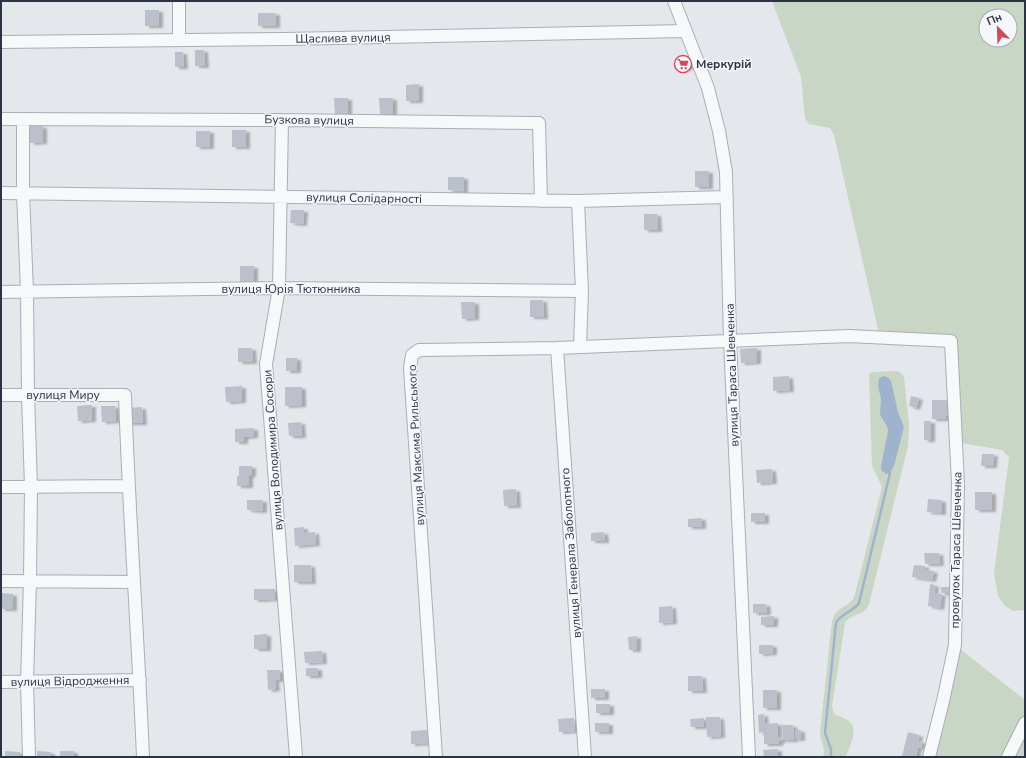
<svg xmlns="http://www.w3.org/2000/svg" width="1026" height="758" viewBox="0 0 1026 758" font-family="'Nunito Sans',sans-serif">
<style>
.green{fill:#c9d6c5;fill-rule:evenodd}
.water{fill:#9fb4cc}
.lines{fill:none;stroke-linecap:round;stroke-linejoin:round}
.stream{stroke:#9fb4cc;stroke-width:2.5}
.building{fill:#bbc0ca;filter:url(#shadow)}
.minor-casing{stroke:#a9aeb7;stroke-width:14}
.minor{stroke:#f7f8fa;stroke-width:12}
.labels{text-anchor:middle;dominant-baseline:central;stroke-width:3;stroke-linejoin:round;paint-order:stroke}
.street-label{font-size:12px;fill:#2b3445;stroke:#f4f6f9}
.poi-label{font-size:12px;font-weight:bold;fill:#2b3445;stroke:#f4f6f9;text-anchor:start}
</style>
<defs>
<filter id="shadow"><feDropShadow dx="4" dy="2" stdDeviation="1" flood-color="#0004"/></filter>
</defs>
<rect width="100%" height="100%" fill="#e4e7ec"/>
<path class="green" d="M772 1H1025V610L1013 611 1004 605 998 596 994 574 1009 457 1002 450 956 442 951 341 880 338 834 135 830 128 809 124 805 118 801 77ZM986 16H1010V40H986Z
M898 371 901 373 904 377 909 425 908 446 869 604C865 616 851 613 845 623L832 706 834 714C839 716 848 719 851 723 858 731 849 748 846 757H823C826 746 820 742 820 732L832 621C837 606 847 608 854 598L882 487 872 466 869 374 872 372Z
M955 645 1025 700V757H929Z"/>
<path class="water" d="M884 376 889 378 891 381 898 412 904 427 894 466 890 473 886 474 881 470V466L888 431 887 426 880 415 881 399 878 386 879 378Z"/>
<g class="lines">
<path class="stream" d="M831 757V749L825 733 836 623C840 614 854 611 859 603L890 473"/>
</g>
<path class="building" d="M145 10H159V26H145Z
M258 13H276V26H258Z
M195 50H204L205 66H195Z
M175 52H183L184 67H175Z
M687 57 691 67 678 71 675 61Z
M419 84V101H406V85Z
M334 98H348V114H335Z
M379 98H393V114H380Z
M29 126H43V142L30 143Z
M232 130H246V147H232Z
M196 131H210V147H196Z
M695 171H709V187H695Z
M448 177H464V191L448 190Z
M291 210H304L303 224 290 223Z
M644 214H657L658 230H644Z
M240 266H254V282L240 283Z
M530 300H543L544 317H530Z
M461 302H475V318L462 319Z
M238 348H252L253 362H238Z
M757 348V362L741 363 740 349Z
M286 358H297V371H286Z
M789 376 790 390 773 391V377Z
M242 386V401L226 402 225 387Z
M285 387H302V405L285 406Z
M911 396 919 398 916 408 909 406Z
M932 400H947V409H949V416H946V419H932Z
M92 405V420L78 421 77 406Z
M101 406H115L116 421 102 422Z
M142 407 143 423H128V408Z
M924 421H931V440H924Z
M301 422 302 436H289L288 423Z
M254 428V436L244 437V442H235V429Z
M982 454H994L993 466H981Z
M239 466H252V474L249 476V486H237V476H239Z
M772 469 773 482 757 483 756 470Z
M516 489 517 506H504L503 490Z
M975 492H992V510H975Z
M928 499 942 500V513L927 512Z
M247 500H263V511L247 510Z
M751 513H765V522H751Z
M702 518V527H688V519Z
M304 527V533L315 532 316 544 295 546 294 528Z
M604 532 605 541H591V533Z
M924 553H939L940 564H925Z
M294 565H311L312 582H294Z
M914 565 925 566V570L934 571 932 580 912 577Z
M930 584 935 585 934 593 942 594 940 608 928 606Z
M941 587H951V593H941Z
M254 589H275V599L254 600Z
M1 593 13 594V609H1Z
M753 604H766L767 613H753Z
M672 606 673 622 659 623V607Z
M774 616V625H761V617Z
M267 634V649H254V635Z
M637 636V650H629L628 637Z
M759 645H773V653L759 654Z
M322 651 323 662 305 663 304 652Z
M306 668H318V676H306Z
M267 670H280V680H275L276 689 268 690Z
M688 676H702L703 691H688Z
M591 689H605V698H591Z
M763 690H777V708H763Z
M596 704H610V713H596Z
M764 714 765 724 778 723V737H782V741H779V744H764V732L759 733 758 715Z
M706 717H720L721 736 707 737Z
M574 718 575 731 559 732 558 719Z
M704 718V727H691L690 719Z
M595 723H609V732H595Z
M782 725H793L794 740H783Z
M427 730 428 743 411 744V731Z
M795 730H801V739H795Z
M908 732 919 735 918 741 922 742 921 748 918 747 916 757 902 756Z
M778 749V757H764L763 750Z
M5 751 20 752V757H5Z
M37 751 51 752V757H37Z
M60 751H74V757H60Z"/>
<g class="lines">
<g class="minor-casing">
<path id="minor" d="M179 1V40
M674 1 708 88 719 131 726 172 730 341 749 757
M1 42 286 39 686 31
M1 119 282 120 539 123 541 201
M23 119V193L27 291 28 395 31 487 30 581 27 682 29 757
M282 120 279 288 266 364 296 757
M1 193 578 201 727 197
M578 201 582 291 580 347
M1 292 279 288 582 291
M557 348 585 757
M1 395H125C129 516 138 636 143 757
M1 487 128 486
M1 581 134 582
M1 682 140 680
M436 757 410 368 412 355 419 350 557 348 849 336 951 341 958 484 955 645 943 701 929 757
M1008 757 1025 723"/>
</g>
<use href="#minor" class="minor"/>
</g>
<defs>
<g id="supermarket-ring" transform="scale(0.9)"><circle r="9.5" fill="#f4f6f9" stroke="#d1495b" stroke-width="1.5"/><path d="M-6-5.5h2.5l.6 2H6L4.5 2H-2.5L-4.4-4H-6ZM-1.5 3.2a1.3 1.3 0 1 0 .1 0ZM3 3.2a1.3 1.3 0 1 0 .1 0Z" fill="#d1495b"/></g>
</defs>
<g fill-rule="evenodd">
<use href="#supermarket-ring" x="683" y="64"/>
</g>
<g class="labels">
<g class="street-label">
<text transform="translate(343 38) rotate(-1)">Щаслива вулиця</text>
<text transform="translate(309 120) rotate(1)">Бузкова вулиця</text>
<text transform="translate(364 198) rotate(1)">вулиця Солідарності</text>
<text x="291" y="289">вулиця Юрія Тютюнника</text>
<text transform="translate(732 375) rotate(-92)">вулиця Тараса Шевченка</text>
<text x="63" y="395">вулиця Миру</text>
<text transform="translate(416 445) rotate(-93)">вулиця Максима Рильського</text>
<text transform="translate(273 450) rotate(-94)">вулиця Володимира Сосюри</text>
<text transform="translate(956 550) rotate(-89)">провулок Тараса Шевченка</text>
<text transform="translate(571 553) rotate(-94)">вулиця Генерала Заболотного</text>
<text transform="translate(70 681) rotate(-1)">вулиця Відродження</text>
</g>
<g class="poi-label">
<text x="696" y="64">Меркурій</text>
</g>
</g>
<rect width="1026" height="758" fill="none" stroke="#2b3445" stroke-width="4"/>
<g transform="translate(998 28) rotate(337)"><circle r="19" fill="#f4f6f9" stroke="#a4a8b1"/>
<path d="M0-3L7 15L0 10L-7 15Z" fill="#d1495b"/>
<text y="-6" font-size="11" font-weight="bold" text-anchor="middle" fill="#2b3445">Пн</text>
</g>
</svg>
